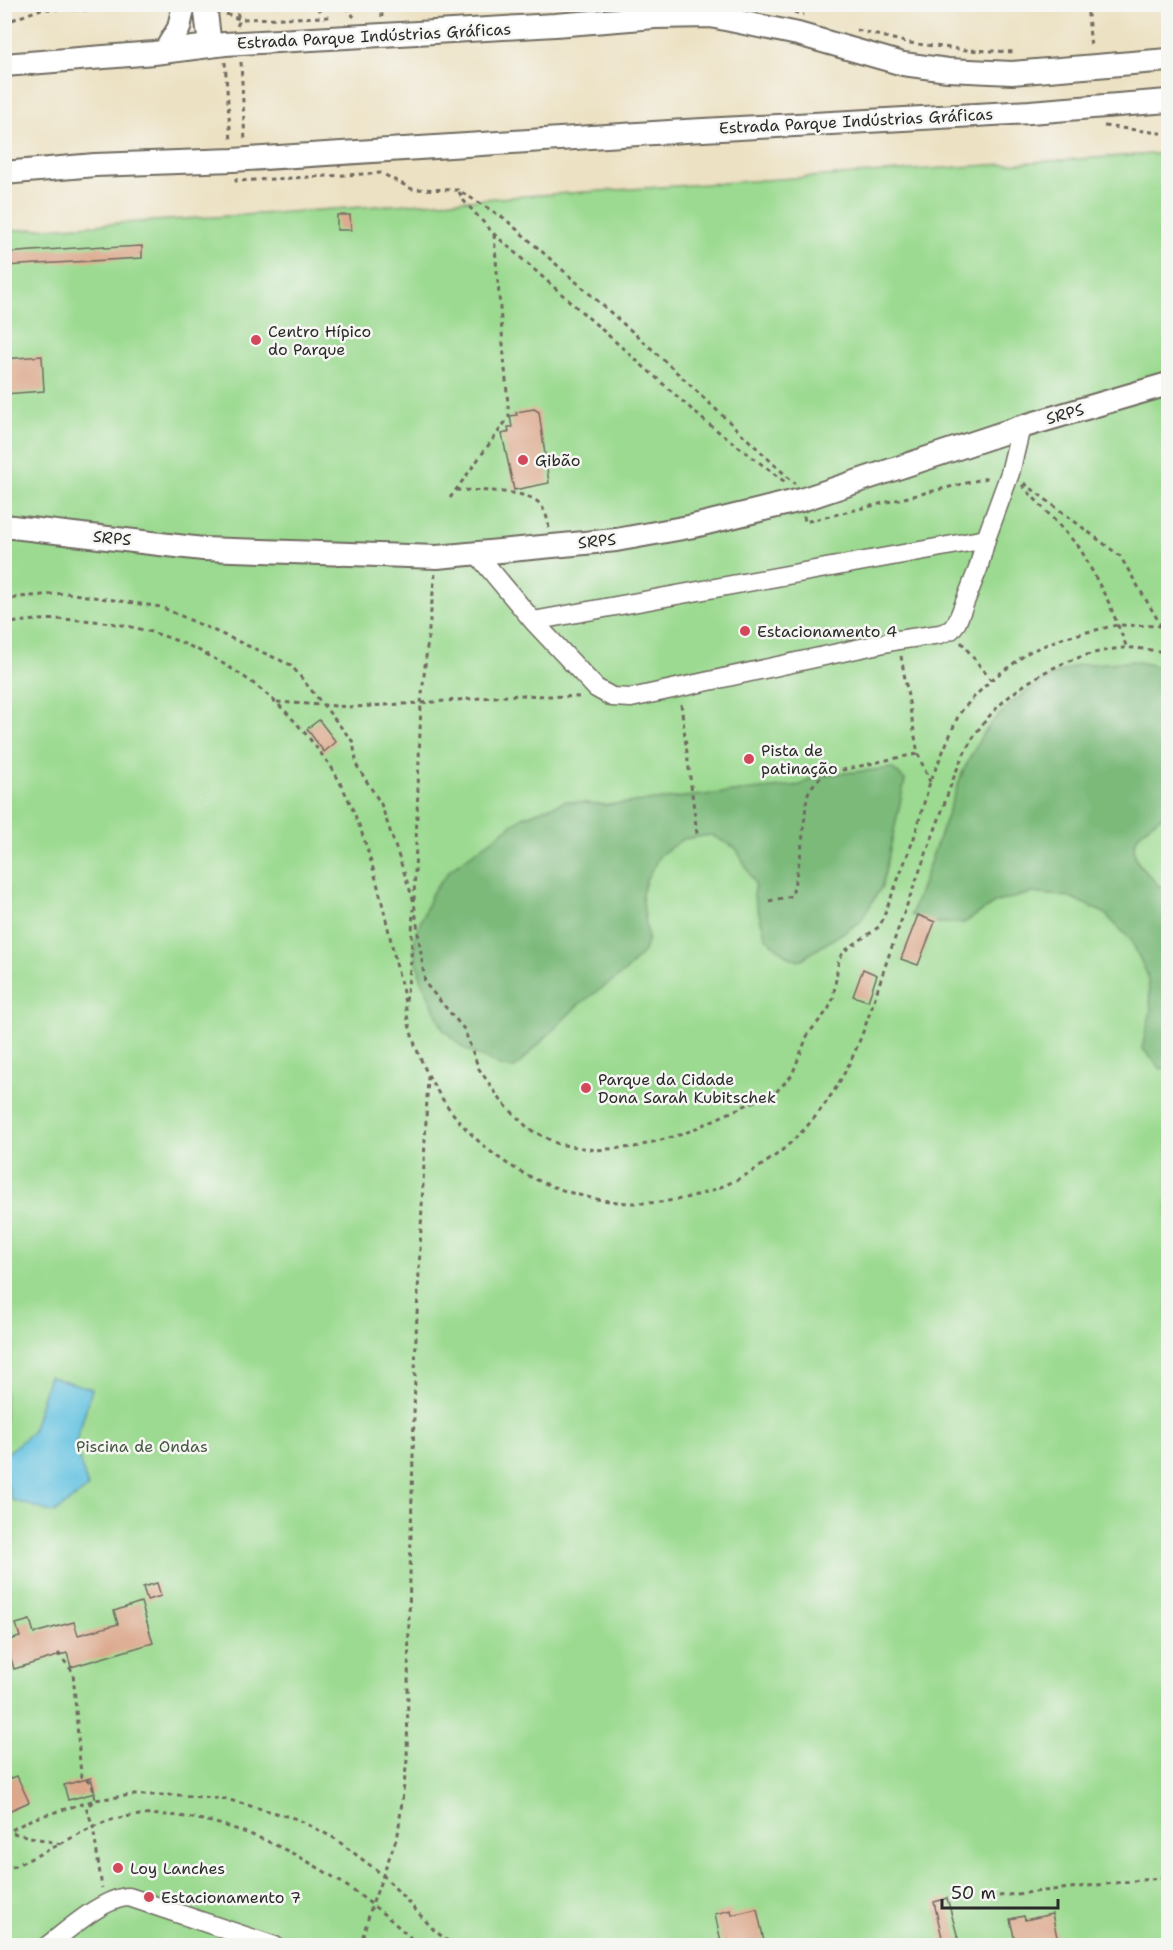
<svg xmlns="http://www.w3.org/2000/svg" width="1173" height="1950" viewBox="0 0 1173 1950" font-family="'Shantell Sans',sans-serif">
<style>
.green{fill:#9bda90;stroke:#63825e;stroke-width:1.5}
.forest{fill:#7cba7a;stroke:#547252;stroke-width:1.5}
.water{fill:#63c2e1;stroke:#477686;stroke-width:1.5}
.building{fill:#dca88c}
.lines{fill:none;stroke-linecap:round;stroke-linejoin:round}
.minor-casing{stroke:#6f6b60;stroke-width:21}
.major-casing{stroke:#6f6b60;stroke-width:26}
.path{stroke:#6f6b60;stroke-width:3;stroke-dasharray:4.5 4.5;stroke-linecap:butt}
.minor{stroke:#fff;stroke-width:18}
.major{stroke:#fff;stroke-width:22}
.poi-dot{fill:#d1495b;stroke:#f6f6f2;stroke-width:2}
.labels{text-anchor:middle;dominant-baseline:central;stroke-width:5;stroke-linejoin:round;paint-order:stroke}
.street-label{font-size:16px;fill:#2b2b2b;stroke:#f6f6f2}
.poi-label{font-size:16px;fill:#2b2b2b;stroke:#f6f6f2;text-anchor:start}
.park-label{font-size:16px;fill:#475744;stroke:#f6f6f2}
</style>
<rect width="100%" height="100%" fill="#f6f6f2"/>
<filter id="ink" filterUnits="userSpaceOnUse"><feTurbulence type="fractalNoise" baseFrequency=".0167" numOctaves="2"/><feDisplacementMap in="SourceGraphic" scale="12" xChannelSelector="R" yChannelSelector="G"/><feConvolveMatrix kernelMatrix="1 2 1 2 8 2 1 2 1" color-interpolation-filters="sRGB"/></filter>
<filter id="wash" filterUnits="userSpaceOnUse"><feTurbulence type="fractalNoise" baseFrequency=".008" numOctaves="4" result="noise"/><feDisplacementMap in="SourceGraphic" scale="24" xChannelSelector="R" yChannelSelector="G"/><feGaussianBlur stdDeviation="1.35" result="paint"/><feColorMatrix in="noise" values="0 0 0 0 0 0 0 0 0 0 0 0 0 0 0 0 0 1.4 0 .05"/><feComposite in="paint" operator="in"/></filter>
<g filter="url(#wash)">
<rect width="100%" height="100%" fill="#ece1c2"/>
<path class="green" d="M1168 153V1945H5L4 231Z"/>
<path class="forest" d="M1135 661 1168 669V813C1150 823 1123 839 1139 864 1145 872 1153 879 1159 886L1168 887V1068L1161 1069 1142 1048 1151 1011 1147 974 1131 940 1104 913 1070 897 1032 893 996 902 964 923H932L911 915 963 771 982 735 993 721 1015 700 1043 680 1077 665Z
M892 768 905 780 882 886 860 922 799 961 787 956 766 938 754 897 755 884 736 848 711 835 683 839 660 855 646 880 642 895 648 939 644 951 625 972 578 1005 515 1068 502 1067 463 1048 443 1029 421 978 414 950 416 933 432 893 450 870 523 817 566 801 606 805 801 785 814 776Z"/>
<path class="water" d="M49 1376 92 1389 75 1445 88 1488 54 1513 12 1500 5 1475V1455L32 1432Z"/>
<g id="blocks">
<path class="building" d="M337 215H350L351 230H337Z
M104 246V248L142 246V258L4 266V253Z
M42 356 44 391 4 394V359Z
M534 409 539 412 549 483 514 490 502 434 509 432 508 427H512L510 416 517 415 516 412Z
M319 720 336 742 324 752 307 729Z
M918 915 935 922 918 965 901 959Z
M863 969 877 975 868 1001 853 996Z
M157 1583 161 1596 147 1600 143 1587Z
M141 1602 153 1643 71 1667 67 1653 14 1669 6 1641 20 1637 16 1624 30 1620 34 1633 74 1622 78 1635 118 1624 114 1611Z
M17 1776 29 1802 4 1813V1781Z
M91 1778 95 1793 68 1800 64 1785Z
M947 1898 955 1927 960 1946H944L934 1902Z
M757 1909 765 1946H722L715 1914 731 1910 732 1915Z
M1052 1914 1059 1946H1016L1010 1919 1024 1916 1025 1920Z"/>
</g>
</g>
<g filter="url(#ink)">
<use href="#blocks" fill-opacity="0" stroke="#6f6b60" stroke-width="1.5"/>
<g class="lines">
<g class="minor-casing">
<path id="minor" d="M477 554 533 621 596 688 612 697 631 698 898 640 940 634 951 630 957 622 978 569 986 539 1010 473 1021 427
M533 621 986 539
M47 1946C67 1931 104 1897 129 1897L275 1946"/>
</g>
<g class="major-casing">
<path id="major" d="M205 4 210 46
M165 51 179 28 184 4
M4 65 154 53 225 44 555 25 655 17 711 16 798 34 903 64 948 70 1012 73 1168 60
M4 173 95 165 233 160 685 131 1030 112 1168 101
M4 526 203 549 437 557 616 540 694 526 801 500 1021 427 1168 384"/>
</g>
<path class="path" d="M236 4 239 22 237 26
M311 4 318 10 362 4
M381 4 382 17
M759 4 780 8 804 15
M1087 4 1091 48
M346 7 354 17
M226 14 239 19 332 17
M4 23 41 9 88 10 110 4
M857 30 909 43 967 50 1016 52
M225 62 231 142
M241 62 245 142
M1104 126 1168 134
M236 178V181L381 173 412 189 458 190 504 218 653 350 795 484
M459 192 464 201 494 234 706 422 785 482V485
M1024 483 1120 556 1168 637
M1022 485 1080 548 1109 603 1127 648
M456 490C476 491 525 489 539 503 546 511 548 520 549 529
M450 498 509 417 494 235
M804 516 805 522 991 477
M4 601 19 597 66 593 161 607 291 665 353 742 357 766 381 804 414 902 425 983 464 1029 479 1069 502 1102 529 1129 558 1144 595 1150 635 1147 683 1134 777 1091 792 1075 808 1034 828 1010 833 999 839 958 846 950 880 926 914 838 930 782 959 714 972 699 991 680 1029 652 1062 638 1117 625 1162 626 1168 629
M4 624C76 612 152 623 215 659 257 682 287 709 316 747 323 757 332 766 337 777 372 840 384 915 401 984 405 999 406 1014 410 1028 427 1092 473 1150 533 1178 569 1195 606 1204 646 1203 738 1199 812 1142 851 1060 867 1027 876 992 888 958 904 912 921 867 938 822 948 794 957 763 973 738 1005 687 1064 654 1123 648 1138 647 1154 651 1168 652
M961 642 991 680
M901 656 918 754 930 782
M277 702 352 707 421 703 435 574
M681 704 697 834
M414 900 421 703 518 695 580 697
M769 901 792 896 801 852 807 796C810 787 818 779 826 773 857 768 886 759 918 754
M406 1001 411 961 413 909
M58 1653 73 1672 81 1776 92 1783 95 1800 86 1807 93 1826 102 1888
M4 1831 61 1844
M4 1834 32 1819 95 1800 132 1795H177L226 1799 297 1819 334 1838 383 1875 434 1930 454 1946
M4 1871C23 1862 43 1853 62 1843 82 1832 101 1821 124 1817 226 1800 349 1876 419 1946
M981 1898 1168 1877
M360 1946 372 1905 398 1834 407 1760 409 1616 416 1336 428 1076"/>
<use href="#minor" class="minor"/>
<use href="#major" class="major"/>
</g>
</g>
<g class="poi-dot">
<circle cx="256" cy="340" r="6"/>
<circle cx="523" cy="460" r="6"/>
<circle cx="745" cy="631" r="6"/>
<circle cx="749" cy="759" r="6"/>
<circle cx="586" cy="1088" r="6"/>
<circle cx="118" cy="1868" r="6"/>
<circle cx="149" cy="1897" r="6"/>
</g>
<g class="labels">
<g class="street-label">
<text transform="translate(374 36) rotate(-3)">Estrada Parque Indústrias Gráficas</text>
<text transform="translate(856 121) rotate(-3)">Estrada Parque Indústrias Gráficas</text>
<text transform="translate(1065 414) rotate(-16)">SRPS</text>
<text transform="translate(112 538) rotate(6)">SRPS</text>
<text transform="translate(597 541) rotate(-6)">SRPS</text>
</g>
<g class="poi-label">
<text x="268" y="331">Centro Hípico<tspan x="268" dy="18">do Parque</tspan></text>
<text x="535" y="460">Gibão</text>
<text x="757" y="631">Estacionamento 4</text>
<text x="761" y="750">Pista de<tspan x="761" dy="18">patinação</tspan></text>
<text x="598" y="1079">Parque da Cidade<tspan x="598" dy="18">Dona Sarah Kubitschek</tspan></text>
<text x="130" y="1868">Loy Lanches</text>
<text x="161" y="1897">Estacionamento 7</text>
</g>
<g class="park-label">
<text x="142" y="1446">Piscina de Ondas</text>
</g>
</g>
<rect width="1173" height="1950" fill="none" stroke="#f6f6f2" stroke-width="24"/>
<path d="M942 1899v9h116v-9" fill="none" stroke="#2b2b2b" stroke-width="3"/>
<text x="951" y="1899" font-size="18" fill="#2b2b2b" stroke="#f6f6f2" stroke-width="4.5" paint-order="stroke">50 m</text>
</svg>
